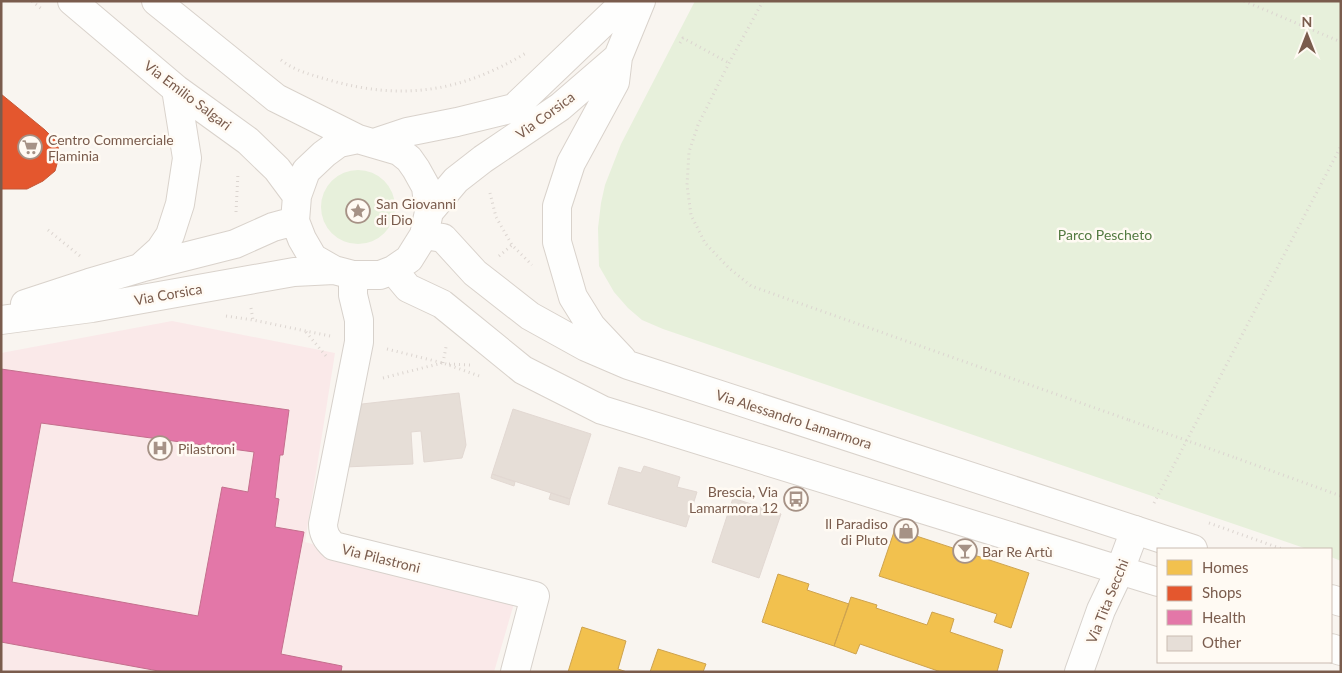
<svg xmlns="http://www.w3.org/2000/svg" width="1342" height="673" viewBox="0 0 1342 673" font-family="Lato,sans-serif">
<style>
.medical{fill:#fae9e9}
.green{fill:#e7f0db}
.homes{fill:#f2c14e;stroke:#cea34e}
.shops{fill:#e4572e;stroke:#c45837}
.health{fill:#e377a8;stroke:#c46f8d;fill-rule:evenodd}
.building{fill:#e6ded7;stroke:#e2d8d2}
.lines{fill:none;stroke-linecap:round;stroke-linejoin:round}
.street-casing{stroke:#d7d1cb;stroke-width:30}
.secondary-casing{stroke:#d9d2cb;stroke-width:30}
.path{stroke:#dcd5d0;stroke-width:3;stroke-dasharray:1 4;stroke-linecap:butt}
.street{stroke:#fefefd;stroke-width:28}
.secondary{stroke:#fefefd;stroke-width:28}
.path-bridge{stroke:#dcd5d0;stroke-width:3;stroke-dasharray:1 4;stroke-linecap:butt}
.labels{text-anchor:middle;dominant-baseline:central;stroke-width:5;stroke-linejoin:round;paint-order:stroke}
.street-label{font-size:14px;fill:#7a5c4d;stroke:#fffaf3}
.poi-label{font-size:14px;fill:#7a5c4d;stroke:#fffaf3;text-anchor:start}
.park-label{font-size:14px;fill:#537a41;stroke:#fffaf3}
</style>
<rect width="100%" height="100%" fill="#f9f5f0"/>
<path class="medical" d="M172 321 335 353 305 542 515 600 494 672H1V353Z"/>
<path class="green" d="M695 1H1341V561L1331 557V549H1307L663 329 642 320 628 308 614 292 599 266 598 228 601 203 605 185 621 144Z
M321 207a37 37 0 1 1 74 0a37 37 0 1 1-74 0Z"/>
<path class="homes" d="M895 529 1029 573 1011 628 994 622 997 614 879 576Z
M778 574 809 584 807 590 849 604 834 646 762 622Z
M851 597 877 605 876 608 927 625 932 612 954 619 950 632 1003 650 997 672H941L860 644 856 654 834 646Z
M582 627 626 641 618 669 627 672H568Z
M658 649 706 664 703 672H650Z"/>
<path class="shops" d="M1 94 45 130 56 141 60 153 55 171 43 181 27 189H1Z"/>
<path class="health" d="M1 369 289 410 283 455H280L275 498 279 499 275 527 304 532 281 654 342 666 341 672H164L1 642ZM41 423 254 452 248 492 222 487 198 616 12 582Z"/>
<path class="building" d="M459 393 466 445 462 458 424 462 421 431 411 432 413 464 345 467 362 404Z
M513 409 591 434 570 499 492 474Z
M644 466 680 477 677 487 697 492 686 527 608 504 619 467 641 473Z
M492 474 515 482 514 486 491 478Z
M551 493 570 499 569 505 549 499Z
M733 498 781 514 759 578 712 562Z"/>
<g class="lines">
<g class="street-casing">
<path id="street" d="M353 275V295L359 320V342L323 524C323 534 327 540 334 546L535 596 515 672
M1079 672 1101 610 1120 570 1135 530"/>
</g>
<g class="secondary-casing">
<path id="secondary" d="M72 1 176 89 248 141 277 169 297 196
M156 1 276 98 358 139
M618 57 615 82 571 163 557 206V242L573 297 591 326 622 359
M358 139 399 151 409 159 416 169 426 187 429 212 424 235 409 259 393 270 380 275H353L334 270 313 258 302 239 295 221 297 196 306 171 324 154 339 143Z
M374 143 407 132 457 122 514 108 626 1
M429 212 456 180 483 159 560 107 618 57 641 1
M424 235 443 238 475 273 530 316 586 347 628 365 1193 549
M140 268 160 250 170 235 180 204 187 158 176 89
M393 270 408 288 442 304 523 370 602 410 1158 582
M25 304 89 283 140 268 235 244 273 227 295 221
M1 320 92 308 294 272 334 270
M1331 599 1341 602
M1331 648 1341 651"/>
</g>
<path class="path" d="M32 1 43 10
M763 1 729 63 698 125 689 152 687 185 691 215 705 243 729 268 751 286 1129 420
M1244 1 1341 42
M680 43 683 38 729 63
M281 60C295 71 312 75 329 80 402 101 461 92 526 53
M490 193 496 217 512 245 532 265
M236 212 238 173
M48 230 80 256
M499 256 512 245
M251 308 253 320
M226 316 253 320 330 336
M306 332 326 356
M387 349 443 363 482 377
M443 363 446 347
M449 364 470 365
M383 378 442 363
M1236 458 1341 496
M1154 503 1341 146
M1209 523 1282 549"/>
<use href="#street" class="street"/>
<use href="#secondary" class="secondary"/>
<path class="path-bridge" d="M1129 420 1236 458"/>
</g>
<defs>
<g id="supermarket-ring" transform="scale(1.25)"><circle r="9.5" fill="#fffaf3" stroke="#a69286" stroke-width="1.5"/><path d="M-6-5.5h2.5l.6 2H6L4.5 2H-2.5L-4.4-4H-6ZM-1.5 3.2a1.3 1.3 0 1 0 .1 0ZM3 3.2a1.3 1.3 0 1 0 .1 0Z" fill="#a69286"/></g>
<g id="sight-ring" transform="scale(1.25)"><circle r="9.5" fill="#fffaf3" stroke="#a69286" stroke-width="1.5"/><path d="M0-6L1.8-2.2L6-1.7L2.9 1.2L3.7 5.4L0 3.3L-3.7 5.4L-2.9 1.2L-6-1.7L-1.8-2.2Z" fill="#a69286"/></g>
<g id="hospital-ring" transform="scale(1.25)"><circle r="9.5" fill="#fffaf3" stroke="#a69286" stroke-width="1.5"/><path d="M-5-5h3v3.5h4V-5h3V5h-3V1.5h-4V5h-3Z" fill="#a69286"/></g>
<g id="bus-ring" transform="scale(1.25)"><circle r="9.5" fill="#fffaf3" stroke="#a69286" stroke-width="1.5"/><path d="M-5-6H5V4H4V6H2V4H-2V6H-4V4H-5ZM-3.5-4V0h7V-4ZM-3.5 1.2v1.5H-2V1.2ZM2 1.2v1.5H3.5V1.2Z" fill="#a69286"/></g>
<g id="shop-ring" transform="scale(1.25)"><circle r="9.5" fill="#fffaf3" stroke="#a69286" stroke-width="1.5"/><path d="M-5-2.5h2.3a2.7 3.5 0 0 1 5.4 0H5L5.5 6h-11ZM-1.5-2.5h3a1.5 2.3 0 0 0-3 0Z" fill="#a69286"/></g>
<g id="bar-ring" transform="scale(1.25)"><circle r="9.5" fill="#fffaf3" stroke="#a69286" stroke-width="1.5"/><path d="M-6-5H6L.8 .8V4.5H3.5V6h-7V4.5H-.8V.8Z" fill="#a69286"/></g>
</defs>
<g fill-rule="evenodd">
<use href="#supermarket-ring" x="30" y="147"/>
<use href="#sight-ring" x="358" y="211"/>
<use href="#hospital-ring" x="160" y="448"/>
<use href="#bus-ring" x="796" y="499"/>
<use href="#shop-ring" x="906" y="531"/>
<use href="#bar-ring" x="965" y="551"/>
</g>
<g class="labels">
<g class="street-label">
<text transform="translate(188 95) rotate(37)">Via Emilio Salgari</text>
<text transform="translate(545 115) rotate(-36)">Via Corsica</text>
<text transform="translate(168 294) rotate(-10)">Via Corsica</text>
<text transform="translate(794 419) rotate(18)">Via Alessandro Lamarmora</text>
<text transform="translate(381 558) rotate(14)">Via Pilastroni</text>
<text transform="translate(1107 601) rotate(-68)">Via Tita Secchi</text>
</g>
<g class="poi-label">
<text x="48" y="139">Centro Commerciale<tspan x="48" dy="16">Flaminia</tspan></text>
<text x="376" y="203">San Giovanni<tspan x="376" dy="16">di Dio</tspan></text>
<text x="178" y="448">Pilastroni</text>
<text x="778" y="491" text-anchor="end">Brescia, Via<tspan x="778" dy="16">Lamarmora 12</tspan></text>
<text x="888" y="523" text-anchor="end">Il Paradiso<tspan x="888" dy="16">di Pluto</tspan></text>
<text x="982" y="551">Bar Re Artù</text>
</g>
<g class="park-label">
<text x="1105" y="234">Parco Pescheto</text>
</g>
</g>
<rect width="1342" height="673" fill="none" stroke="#7a5c4d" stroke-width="5"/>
<rect x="1157" y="548" width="175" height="115" fill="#fffaf3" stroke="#cabbb1"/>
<rect x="1167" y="560" width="25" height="15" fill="#f2c14e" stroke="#cabbb1"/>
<text x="1202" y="573" font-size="15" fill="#7a5c4d">Homes</text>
<rect x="1167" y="586" width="25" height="15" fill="#e4572e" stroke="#cabbb1"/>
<text x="1202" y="598" font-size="15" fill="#7a5c4d">Shops</text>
<rect x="1167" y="610" width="25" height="15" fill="#e377a8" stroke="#cabbb1"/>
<text x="1202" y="623" font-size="15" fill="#7a5c4d">Health</text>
<rect x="1167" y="636" width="25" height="15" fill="#e6ded7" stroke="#cabbb1"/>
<text x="1202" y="648" font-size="15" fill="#7a5c4d">Other</text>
<g transform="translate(1307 35)" stroke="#fffaf3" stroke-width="4" paint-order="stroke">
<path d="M0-4L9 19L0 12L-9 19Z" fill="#7a5c4d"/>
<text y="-8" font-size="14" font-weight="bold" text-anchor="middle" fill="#7a5c4d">N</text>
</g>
</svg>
